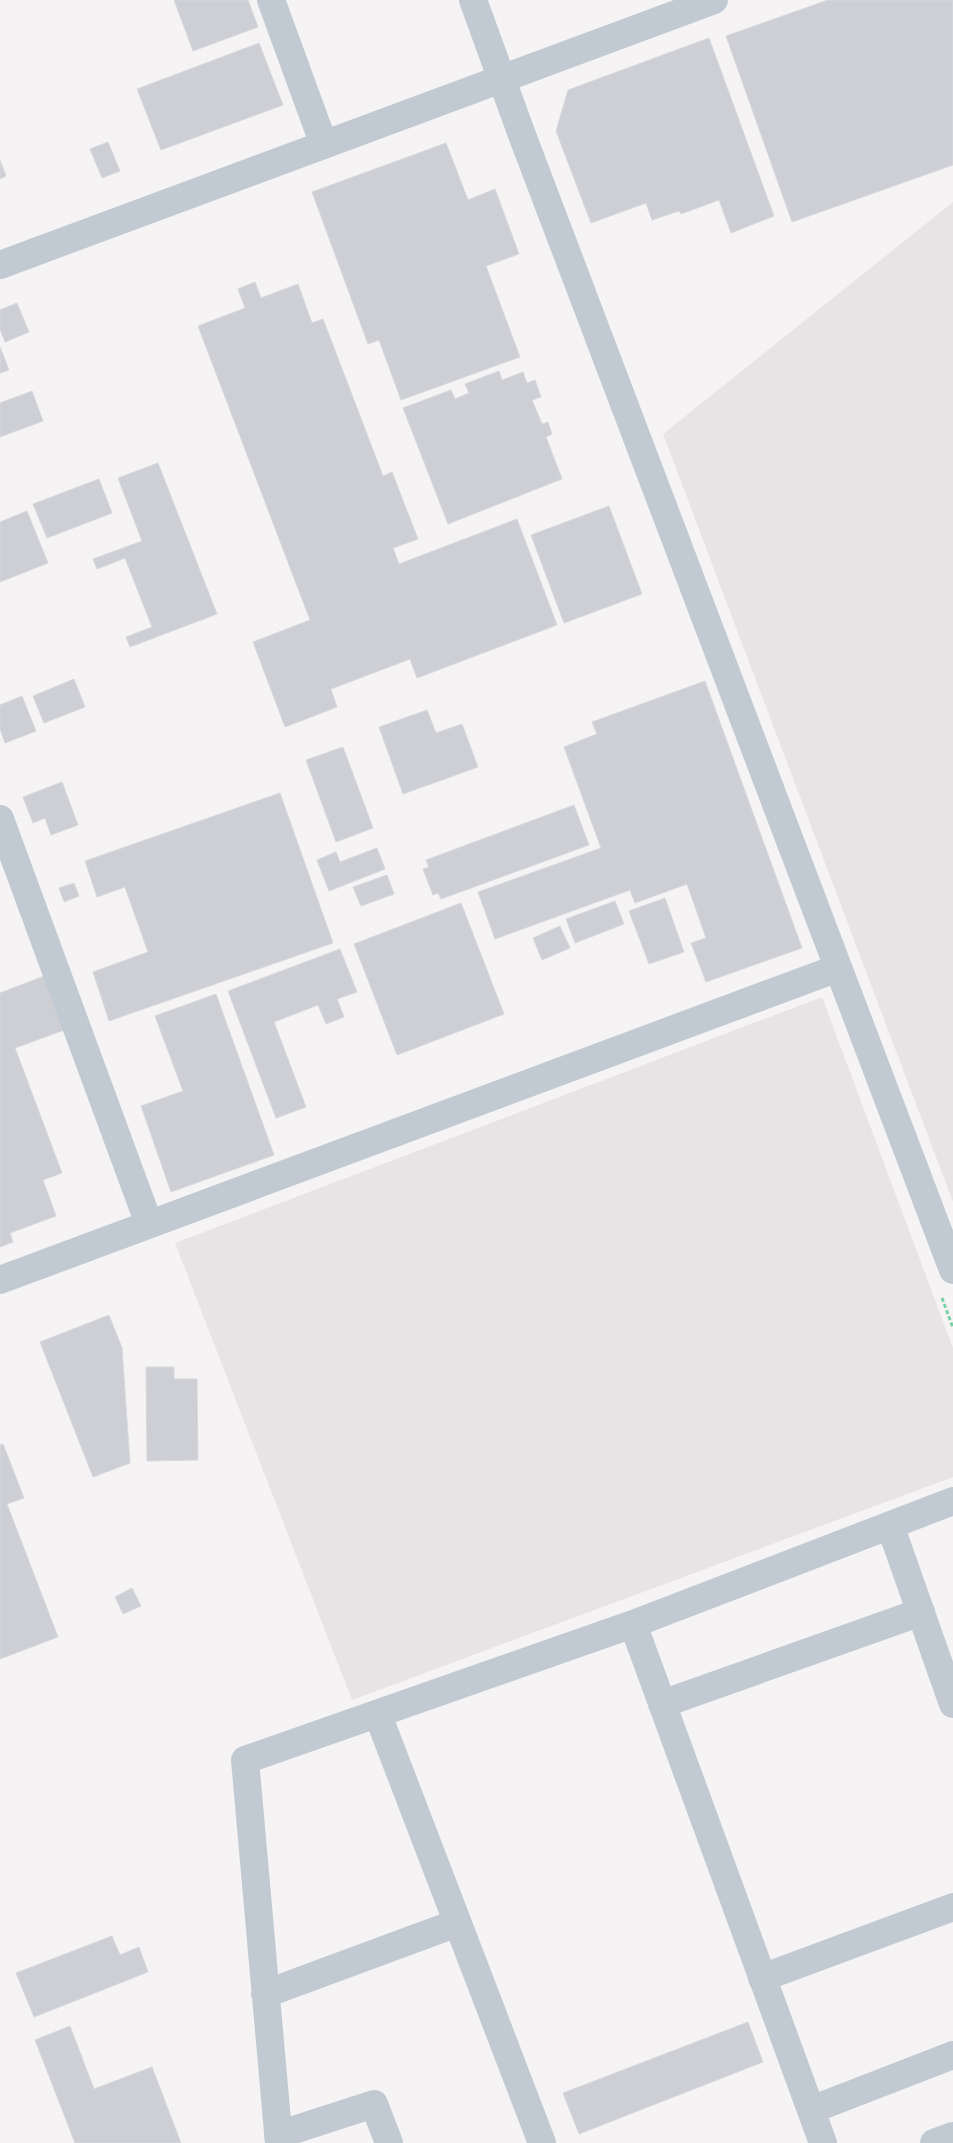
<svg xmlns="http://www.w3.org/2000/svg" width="953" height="2143" viewBox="0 0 953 2143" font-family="'Noto Sans',sans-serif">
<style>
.education{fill:#e6e4e5}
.building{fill:#cdcfd5;stroke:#d7d9de}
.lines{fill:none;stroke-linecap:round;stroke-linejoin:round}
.path{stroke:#7ad0a6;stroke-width:3;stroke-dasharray:4 2.5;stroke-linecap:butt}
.minor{stroke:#c1cad2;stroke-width:28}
</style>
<rect width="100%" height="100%" fill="#f5f3f3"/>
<path class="education" d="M953 202V1202L663 434Z
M822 997 953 1348V1477L352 1700 175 1243Z"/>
<path class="building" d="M174 0H248L258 27 193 51Z
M828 0H953V165L792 222 726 36Z
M709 38 774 216 731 233 719 200 681 214 679 211 652 220 646 203 591 223 556 131 568 90Z
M259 43 283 105 161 150 137 89Z
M108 142 120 171 102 178 90 149Z
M446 143 468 200 495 189 519 254 486 266 520 357 401 400 379 340 368 344 312 192Z
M0 160 6 176 0 179Z
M255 282 261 298 298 284 312 323 323 319 383 476 392 472 418 539 393 548 399 564 517 519 557 625 417 678 410 659 331 689 337 707 285 727 253 642 310 620 198 326 245 308 238 289Z
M17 303 29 332 5 342 0 329V310Z
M0 347 9 370 0 373Z
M499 371 502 380 523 372 527 383 535 380 541 397 532 400 542 424 548 422 552 434 546 437 562 479 448 524 403 408 451 390 455 399 469 393 465 384Z
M32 391 43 421 0 437V403Z
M158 463 217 614 130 647 126 637 152 627 125 558 97 569 93 559 142 541 118 478Z
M99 479 112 513 47 538 33 504Z
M609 506 642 594 564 623 531 535Z
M27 511 48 563 0 582V522Z
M74 679 85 707 44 723 33 696Z
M705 681 802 948 706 982 691 943 706 938 687 884 635 903 630 890 495 939 478 892 601 848 564 747 597 734 592 722Z
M22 696 36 731 5 743 0 729V705Z
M427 710 436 733 462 724 478 767 403 794 379 727Z
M343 747 373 828 336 842 306 760Z
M62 782 78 825 51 835 45 818 33 823 23 797Z
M280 793 333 943 109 1021 93 972 148 952 125 887 97 897 85 861Z
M574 805 589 845 441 899 438 893 433 895 423 869 429 867 426 860Z
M377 848 385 869 329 891 317 860 336 852 340 862Z
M387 875 394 894 361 906 353 887Z
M74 883 79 896 64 902 59 888Z
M665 898 684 952 649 964 629 911Z
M615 901 624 924 575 943 566 919Z
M461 903 504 1014 397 1055 354 944Z
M560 926 570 948 542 960 533 938Z
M340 949 357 992 337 999 344 1017 326 1024 318 1005 274 1022 306 1107 276 1118 228 991Z
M47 975 67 1029 15 1048 62 1173 43 1180 56 1216 10 1233 13 1242 0 1247V993Z
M216 994 274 1155 171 1192 141 1106 183 1091 155 1016Z
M109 1315 122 1348 130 1463 93 1477 40 1342Z
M146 1367H174V1379H197L198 1460 147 1461Z
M3 1444 24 1498 7 1504 58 1637 0 1659V1445Z
M132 1588 141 1606 123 1614 115 1597Z
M112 1936 120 1955 139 1947 148 1972 34 2017 16 1973Z
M748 2022 763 2062 579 2134 563 2093Z
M70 2026 94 2089 152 2067 181 2143H75L35 2040Z"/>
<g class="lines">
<path class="path" d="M942 1298 953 1328"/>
<path class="minor" d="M271 0 324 145
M473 0 522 135 953 1270
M0 265 714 0
M0 819 149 1224
M0 1280 838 968
M890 1525 953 1704
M633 1624 823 2143
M662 1704 921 1612
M378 1715 542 2143
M762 1978 953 1907
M265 1994 457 1923
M811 2110 953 2055
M278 2135 374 2104 389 2143
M279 2143 245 1760 633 1624 953 1501
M934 2143 953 2136"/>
</g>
</svg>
